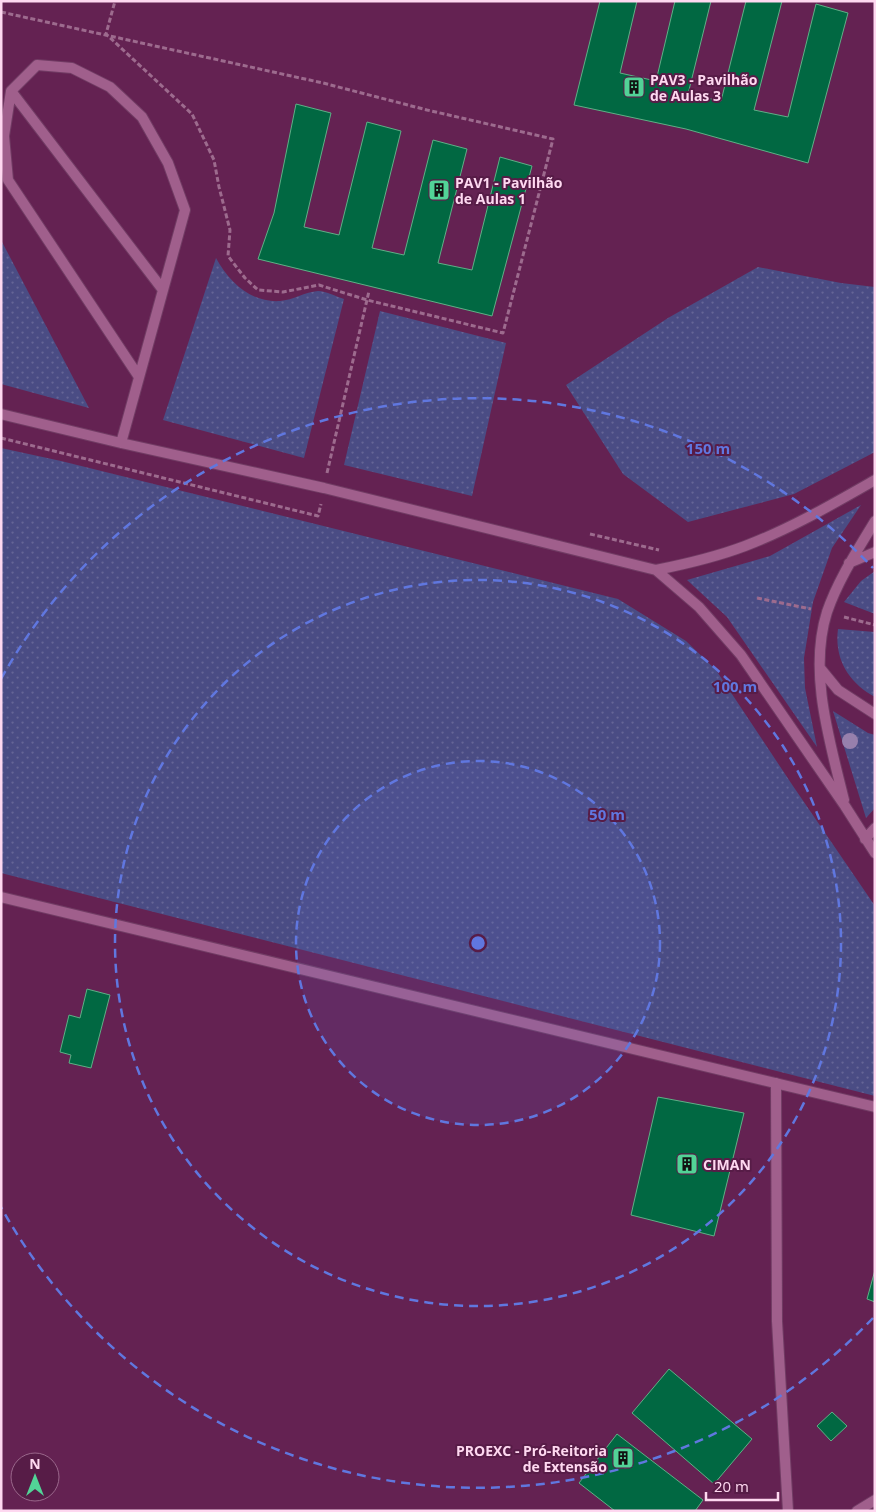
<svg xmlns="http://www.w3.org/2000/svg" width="876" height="1512" viewBox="0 0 876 1512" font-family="'Open Sans',sans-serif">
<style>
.built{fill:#642252;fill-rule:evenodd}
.green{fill:url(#green-dots)}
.building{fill:#016842;stroke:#5eb086}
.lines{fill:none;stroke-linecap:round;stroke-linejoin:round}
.lane-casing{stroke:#713c64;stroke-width:12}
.path{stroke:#9d6b8e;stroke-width:3;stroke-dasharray:5 2.5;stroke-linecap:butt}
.lane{stroke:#a05f8c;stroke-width:10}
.tree{fill:#9780ac}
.ring{fill:none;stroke:#6077df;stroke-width:2.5;stroke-dasharray:9 6}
.labels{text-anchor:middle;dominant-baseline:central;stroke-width:4;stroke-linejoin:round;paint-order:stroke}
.poi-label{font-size:14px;font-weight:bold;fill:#fed8f0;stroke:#571c47;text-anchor:start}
.centre{fill:#6077df;stroke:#571c47;stroke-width:2.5}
.ring-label{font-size:15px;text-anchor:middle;font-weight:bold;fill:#6077df;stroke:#571c47;stroke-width:4;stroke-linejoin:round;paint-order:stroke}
</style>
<defs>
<pattern id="green-dots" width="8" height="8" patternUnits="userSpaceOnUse" patternTransform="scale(1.25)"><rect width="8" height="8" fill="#4a4c84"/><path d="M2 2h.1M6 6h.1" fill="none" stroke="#656596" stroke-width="1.8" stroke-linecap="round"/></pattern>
</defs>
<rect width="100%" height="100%" fill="#571c47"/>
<path class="built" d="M1 1H875V1511H1ZM20 1462H50V1492H20Z"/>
<path class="green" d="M1 240 89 408 1 384Z
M216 258C229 282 251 303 280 301 293 300 305 292 318 291 326 291 337 297 344 299L304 458 163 420Z
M758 267 841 283 875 287V452L794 494 688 522 623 474 566 385 668 318Z
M380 311 506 343 472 496 344 465Z
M1 448 61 461 618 599 686 641 716 670 793 786 875 906V1096L1 873Z
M861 505 832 548 813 602 804 658 805 688 817 747 727 617 687 580 770 556Z
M875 571V614L844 602 861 581Z
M838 629 875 632V697C849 683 834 659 838 629Z
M833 711 868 733 875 735V808L866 818Z"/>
<path class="building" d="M600 1H637L620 73 656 81 675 1H711L688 94 721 101 746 1H782L754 110 788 117 816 4 848 13 808 163 686 129 574 105Z
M296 104 331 113 304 227 339 235 367 122 401 131 372 248 404 255 433 140 467 149 438 263 472 270 500 157 532 166 492 316 258 259 274 213Z
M87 989 110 995 91 1068 69 1063 71 1055 60 1052 69 1015 80 1018Z
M658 1097 744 1113 714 1236 631 1215Z
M875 1270V1302L867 1299Z
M669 1369 752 1439 714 1484 632 1413Z
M832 1412 847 1426 831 1441 817 1426Z
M617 1434 703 1500 695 1511H615L579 1483Z"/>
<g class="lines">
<g class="lane-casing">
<path id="lane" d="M11 91 163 290
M1 414 121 443 324 488 656 570C686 564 716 557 745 546 790 529 833 504 875 480
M121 443 126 425 185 210 168 163 142 117 110 87 72 68 37 65 11 91 4 136 8 180 139 377
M849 563 875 552
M656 570 699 607 741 655 845 806 875 853
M820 668 838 690 875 714
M844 800C830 742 808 672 827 612 838 580 857 551 875 521
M865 839 875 828
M1 897 875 1107
M776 1083 777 1321 788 1511
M857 1511 875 1500"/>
</g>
<path class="path" d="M1 12 323 83 427 110 553 139 503 333 367 300 319 285 283 292 258 290 245 278 228 256 230 230 219 187 214 160 192 114 106 34 115 1
M1 438 318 516 321 504
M327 473 369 291
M590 534 659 550
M757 598 811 609
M844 617 875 625"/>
<use href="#lane" class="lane"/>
</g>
<circle class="tree" cx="850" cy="741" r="8"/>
<circle cx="478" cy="943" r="182" fill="#6077df" fill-opacity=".12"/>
<g class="ring">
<circle cx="478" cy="943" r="182"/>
<circle cx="478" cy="943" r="363"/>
<path d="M873 1318A545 545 0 0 1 1 1207M1 679A545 545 0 0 1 873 568"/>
</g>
<defs>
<g id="building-square" transform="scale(1.125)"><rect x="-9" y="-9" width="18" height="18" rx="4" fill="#52d397" stroke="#571c47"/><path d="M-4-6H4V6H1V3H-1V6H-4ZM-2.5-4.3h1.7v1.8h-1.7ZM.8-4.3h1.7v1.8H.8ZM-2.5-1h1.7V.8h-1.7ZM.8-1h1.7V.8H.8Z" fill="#111"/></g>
</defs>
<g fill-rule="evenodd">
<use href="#building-square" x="634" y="87"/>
<use href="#building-square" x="439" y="190"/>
<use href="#building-square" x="687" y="1164"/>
<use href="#building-square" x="623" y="1458"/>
</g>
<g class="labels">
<g class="poi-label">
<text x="650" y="79">PAV3 - Pavilhão<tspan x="650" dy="16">de Aulas 3</tspan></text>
<text x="455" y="182">PAV1 - Pavilhão<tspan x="455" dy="16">de Aulas 1</tspan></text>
<text x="703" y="1164">CIMAN</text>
<text x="607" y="1450" text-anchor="end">PROEXC - Pró-Reitoria<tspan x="607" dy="16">de Extensão</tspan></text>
</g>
</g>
<circle cx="478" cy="943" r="8" class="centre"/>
<g class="ring-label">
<text x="708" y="454">150 m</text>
<text x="735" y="692">100 m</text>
<text x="607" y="820">50 m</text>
</g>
<rect width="876" height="1512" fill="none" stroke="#fed8f0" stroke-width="5"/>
<g transform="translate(35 1477)"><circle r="24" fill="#571c47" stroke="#9a678b"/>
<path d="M0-4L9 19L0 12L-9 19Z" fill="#52d397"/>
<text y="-8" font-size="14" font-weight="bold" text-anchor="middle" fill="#fed8f0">N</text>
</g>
<path d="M706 1492v8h72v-8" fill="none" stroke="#fed8f0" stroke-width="2.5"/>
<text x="714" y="1492" font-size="15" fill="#fed8f0" stroke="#571c47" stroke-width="4" paint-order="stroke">20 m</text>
</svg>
